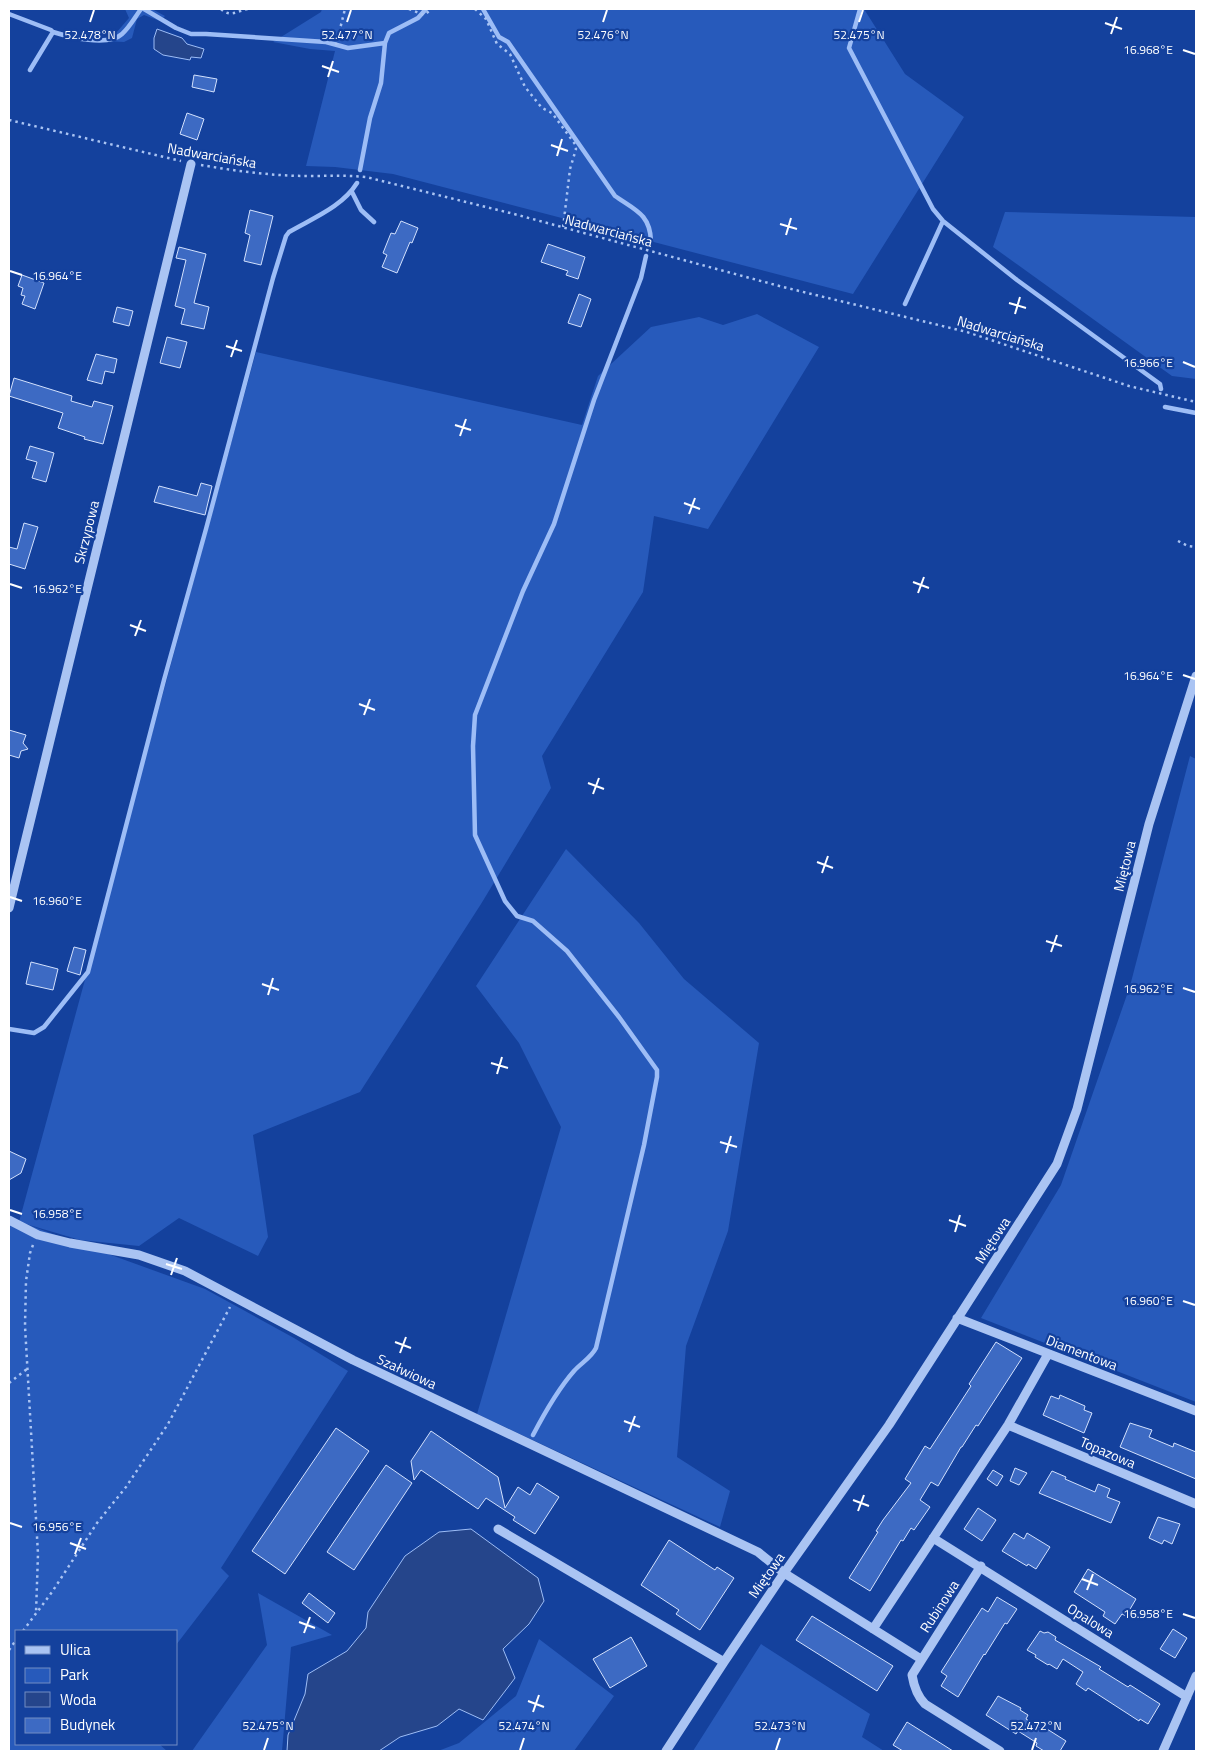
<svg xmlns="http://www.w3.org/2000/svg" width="1205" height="1760" viewBox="0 0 1205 1760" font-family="'Titillium Web',sans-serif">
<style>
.green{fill:#275abb}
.water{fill:#25458b;stroke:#9dbdf6}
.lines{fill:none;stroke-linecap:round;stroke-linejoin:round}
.stream{stroke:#9dbdf6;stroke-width:4.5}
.building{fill:#3d6ac3;stroke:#d3e1fd}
.path{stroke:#aac4f3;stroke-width:2.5;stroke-dasharray:2.5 4;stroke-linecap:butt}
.minor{stroke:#aac4f3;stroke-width:9}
.ticks{fill:none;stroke:#fff;stroke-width:2}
.labels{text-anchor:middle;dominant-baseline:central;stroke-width:4.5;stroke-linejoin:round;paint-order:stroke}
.street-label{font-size:14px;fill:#fff;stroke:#14419d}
.ticks-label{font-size:12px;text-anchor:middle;fill:#fff;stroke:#14419d;stroke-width:4.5;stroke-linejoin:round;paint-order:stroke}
</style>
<rect width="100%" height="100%" fill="#14419d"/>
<path class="green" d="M125,9H152L165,16L160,21L144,15L137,19L132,38L124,42L107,41L106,37L116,33L129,18Z
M322,9H864L905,74L964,117L853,294L393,174L335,167L306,166L335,51L310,49L273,42L321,12Z
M1005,212L1196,217V379L1172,376L993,247Z
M757,314L819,347L708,529L654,516L643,592L542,756L551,788L481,904L360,1092L253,1135L268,1237L258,1256L179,1218L139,1246L80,1240L19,1222L256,352L582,425L598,376L651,327L699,317L723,325Z
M1190,756L1196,759V1402L981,1318L1061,1185L1130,986Z
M566,849L639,923L684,979L759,1043L728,1231L686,1346L677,1457L730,1491L720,1527L477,1414L561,1127L519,1043L476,986Z
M9,1218L205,1289L294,1338L348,1371L221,1568L229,1576L176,1645V1631H16V1744H159L167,1751H9Z
M258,1593L332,1635L291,1647L282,1751H192L267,1645Z
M539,1639L614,1696L574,1751H438L459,1743L516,1696Z
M761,1644L870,1714L862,1737L884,1751H693Z"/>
<path class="water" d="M157,29L182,38L187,44L204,49L201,58L191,57L190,60L163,55L154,49V38Z
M471,1529L538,1578L544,1601L529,1624L503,1649L515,1678L483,1720L459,1709L437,1726L400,1737L379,1751H287L288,1735L305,1694L308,1674L347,1651L366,1628L368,1612L405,1556L439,1532Z"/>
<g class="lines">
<path class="stream" d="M144,9L176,28L191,34H206L326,42L348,48L385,43L389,33L418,18L426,9
M483,9L499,37L508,42L615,196C635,210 650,214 651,241
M860,9L849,48L933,209L943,221L1017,280L1160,384L1161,389
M9,14L51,30L53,32C69,37 108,47 122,34C130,27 135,17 141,9
M30,70L53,32
M360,170L370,118L381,83L385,43
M352,192L361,210L374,222
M905,304L943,221
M1165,407L1196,413
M9,1029L34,1033L44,1027L88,972L164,680L206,529L273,278L286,236L289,232C313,218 342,207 357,183
M533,1435C544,1414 559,1388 574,1371C581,1363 591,1358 596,1348L644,1145L657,1077V1070L619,1017L567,951L533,921L517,916L505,901L475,835L473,746L475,715L523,591L554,524L594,400L641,278L646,256"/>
</g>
<path class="building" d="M194,75L217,79L214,92L192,87Z
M187,113L204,119L197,140L180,134Z
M250,210L273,216L261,265L244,261L250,235L245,233Z
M401,221L418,228L412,243L410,242L397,273L382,267L387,255L383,253L391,233L395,234Z
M548,244L585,257L578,279L566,275L568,271L541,262Z
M179,247L206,254L194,303L209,307L204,329L181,324L185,309L175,306L186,260L176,258Z
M22,275L44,283L35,309L22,304L25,296L21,295L23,288L18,286Z
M579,294L591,299L581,327L568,323Z
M117,307L133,311L129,326L113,322Z
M167,337L187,342L180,368L160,363Z
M96,354L117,359L114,373L105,371L102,384L87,380Z
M14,378L72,396L71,401L92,407L94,401L113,406L103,444L84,439L85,437L58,428L63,413L9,396Z
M30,446L54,453L46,482L32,478L37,462L26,459Z
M201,483L212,486L205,515L154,502L159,486L197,496Z
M24,523L38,527L25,569L9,564V547L17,549Z
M9,730L26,735L23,743L28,749L21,751L19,758L9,755Z
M74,947L86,950L80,975L67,971Z
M31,962L58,969L53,990L26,984Z
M9,1151L26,1159L21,1173L9,1180Z
M996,1342L1022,1358L978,1426L976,1425L962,1447H961L938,1486L931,1482L920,1500L930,1507L914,1530L911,1528L903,1541L901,1540L870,1591L849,1578L878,1532L876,1531L883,1520L911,1483L905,1479L925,1446L930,1449L971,1386L969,1384Z
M1060,1395L1085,1406L1084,1410L1092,1413L1084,1433L1043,1415L1051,1396L1059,1399Z
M1130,1423L1152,1430L1149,1437L1173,1447L1174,1443L1196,1452V1479L1120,1447Z
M336,1428L369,1451L285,1574L252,1551Z
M431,1431L498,1477L505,1508L518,1487L530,1495L537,1483L559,1497L535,1534L513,1520L515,1517L486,1498L478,1509L421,1470L414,1480L411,1461Z
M386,1465L412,1483L354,1570L327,1552Z
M1015,1468L1027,1473L1019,1485L1010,1481Z
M993,1470L1003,1476L997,1486L987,1479Z
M1052,1471L1066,1477L1065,1479L1095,1492L1098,1484L1110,1489L1107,1497L1120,1502L1111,1523L1039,1493Z
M978,1508L996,1520L982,1541L964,1529Z
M1158,1517L1180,1524L1172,1544L1164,1540L1162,1544L1149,1538Z
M1014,1533L1024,1539L1027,1533L1050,1547L1036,1569L1028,1564L1027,1566L1002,1551Z
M669,1540L715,1570L717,1567L734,1578L700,1630L676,1614L679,1610L641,1585Z
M1088,1569L1136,1599L1126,1616L1122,1614L1115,1624L1103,1616L1105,1612L1074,1592Z
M309,1593L335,1613L328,1623L302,1603Z
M997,1597L1017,1609L1007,1624L1005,1623L985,1655L984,1654L958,1697L941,1686L947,1676L941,1672L982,1608L988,1612Z
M812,1616L893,1666L877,1691L796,1640Z
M1173,1629L1187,1638L1175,1658L1160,1649Z
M1040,1631L1044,1633L1048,1632L1056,1637L1055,1640L1101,1667L1099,1669L1128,1687L1130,1685L1160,1704L1148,1724L1140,1719L1139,1721L1088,1688L1086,1691L1076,1684L1083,1672L1063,1659L1057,1669L1049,1664L1048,1665L1035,1657L1036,1655L1027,1650Z
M631,1637L647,1666L610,1688L593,1659Z
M998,1696L1021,1708L1020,1710L1028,1715L1026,1719L1045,1731L1047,1729L1066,1741L1060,1751H1044L1036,1746L1037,1743L1018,1731L1016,1734L986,1715Z
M907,1722L953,1751H903L893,1745Z"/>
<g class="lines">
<path class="path" d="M221,9C231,18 236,11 248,9
M409,9L424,15L432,9
M475,9L486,19L497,44L510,54L525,87L542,108L552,113L575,144L576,149L570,169L563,228
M336,45L345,9
M9,120L181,161
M201,165C236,171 273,176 308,176C328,176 346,175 366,177L514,214L783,287L967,332L1129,386L1196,402
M1178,541L1188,546L1196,547
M33,1245L30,1253L26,1281L25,1326L38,1554L36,1613
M9,1383L27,1369
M23,1631L52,1592L97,1523L126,1487L168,1424L230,1307
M9,1650L16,1640"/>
<path class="minor" d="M9,908L191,164
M9,1220L38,1235L70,1243L139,1255L185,1271L353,1360L758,1552L784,1573L921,1659
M957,1318L1196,1411
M1008,1425L1196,1504
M498,1529L724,1662
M933,1538L1187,1697
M981,1566L912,1675C914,1687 917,1696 925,1704L1000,1751
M873,1629L1008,1425L1048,1354
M666,1751L724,1662L784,1573L889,1425L1057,1164L1077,1109L1149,824L1196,676
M1163,1751L1196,1676"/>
</g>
<path class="ticks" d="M90,22L94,10M347,22L351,10M603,22L607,10M859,22L863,10M1105,23L1122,29M1111,34L1117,17M1183,50L1195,54M322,66L339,72M328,77L333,61M551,145L568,151M557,156L562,139M780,224L797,229M786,235L791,218M10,271L22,275M1009,303L1026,308M1015,314L1020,297M226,346L242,351M231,357L237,340M1183,362L1195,367M455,425L471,430M460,436L466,419M684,503L700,509M689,514L695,498M913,582L929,588M10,584L22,588M918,593L924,577M130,625L146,631M135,636L141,620M1183,675L1195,679M359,704L375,710M364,715L370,699M588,783L604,789M593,794L599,778M817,862L833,868M822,873L828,856M10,897L22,901M1046,941L1062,946M1051,952L1057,935M262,984L279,990M1183,988L1195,992M268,995L273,978M491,1063L508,1068M497,1074L502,1057M720,1142L737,1147M726,1153L731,1136M10,1210L22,1214M949,1220L966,1226M955,1232L960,1215M166,1264L182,1269M171,1275L177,1258M1183,1301L1195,1305M395,1342L411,1348M400,1353L406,1337M624,1421L640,1427M629,1432L635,1416M853,1500L869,1506M858,1511L864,1495M10,1523L22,1527M70,1543L86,1549M75,1554L81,1538M1082,1579L1098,1585M1087,1590L1093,1574M1183,1614L1195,1618M299,1622L315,1628M304,1633L310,1617M528,1701L544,1707M533,1712L539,1695M264,1750L268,1738M520,1750L524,1738M776,1750L780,1738M1032,1750L1036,1738"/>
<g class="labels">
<g class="street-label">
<text transform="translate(212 155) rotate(10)">Nadwarciańska</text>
<text transform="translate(609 230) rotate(15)">Nadwarciańska</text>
<text transform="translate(1001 333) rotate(17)">Nadwarciańska</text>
<text transform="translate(86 532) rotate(-76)">Skrzypowa</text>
<text transform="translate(1124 866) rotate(-76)">Miętowa</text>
<text transform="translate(992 1240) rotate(-57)">Miętowa</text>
<text transform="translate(1082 1352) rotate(21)">Diamentowa</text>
<text transform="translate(407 1371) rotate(25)">Szałwiowa</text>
<text transform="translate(1108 1452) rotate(23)">Topazowa</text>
<text transform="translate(766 1575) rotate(-55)">Miętowa</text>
<text transform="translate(939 1606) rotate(-57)">Rubinowa</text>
<text transform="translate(1091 1620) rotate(32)">Opalowa</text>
</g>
</g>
<g class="ticks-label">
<text x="90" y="39">52.478°N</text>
<text x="347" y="39">52.477°N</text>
<text x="603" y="39">52.476°N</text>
<text x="859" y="39">52.475°N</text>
<text x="1148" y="54">16.968°E</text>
<text x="57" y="280">16.964°E</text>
<text x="1148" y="367">16.966°E</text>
<text x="57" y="593">16.962°E</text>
<text x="1148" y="680">16.964°E</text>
<text x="57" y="905">16.960°E</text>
<text x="1148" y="993">16.962°E</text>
<text x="57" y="1218">16.958°E</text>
<text x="1148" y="1305">16.960°E</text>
<text x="57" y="1531">16.956°E</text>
<text x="1148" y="1618">16.958°E</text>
<text x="268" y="1730">52.475°N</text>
<text x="524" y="1730">52.474°N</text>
<text x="780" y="1730">52.473°N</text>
<text x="1036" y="1730">52.472°N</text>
</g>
<rect width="1205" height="1760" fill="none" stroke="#ffffff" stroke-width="20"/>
<rect x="15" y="1630" width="162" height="115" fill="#14419d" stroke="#728dc4"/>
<rect x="25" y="1646" width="25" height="8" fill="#aac4f3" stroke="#728dc4"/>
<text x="60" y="1655" font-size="15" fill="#ffffff">Ulica</text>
<rect x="25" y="1668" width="25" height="15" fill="#275abb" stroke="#728dc4"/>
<text x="60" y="1680" font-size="15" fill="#ffffff">Park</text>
<rect x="25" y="1692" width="25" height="15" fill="#25458b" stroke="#728dc4"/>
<text x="60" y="1705" font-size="15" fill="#ffffff">Woda</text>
<rect x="25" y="1718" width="25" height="15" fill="#3d6ac3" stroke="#728dc4"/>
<text x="60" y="1730" font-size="15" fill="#ffffff">Budynek</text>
</svg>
